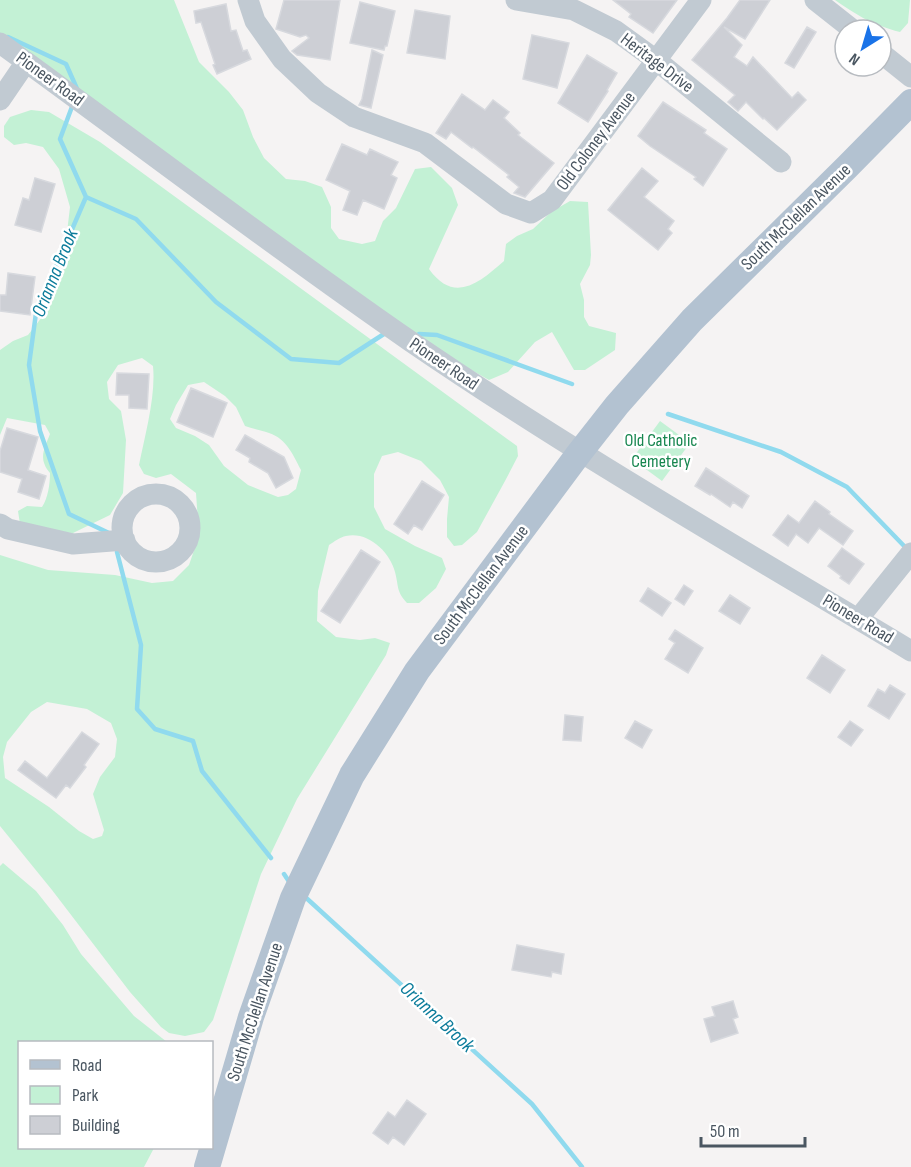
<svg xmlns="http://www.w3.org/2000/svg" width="911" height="1167" viewBox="0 0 911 1167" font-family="'Sofia Sans Condensed',sans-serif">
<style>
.green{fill:#c3f1d5;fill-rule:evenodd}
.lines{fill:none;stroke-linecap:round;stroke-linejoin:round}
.stream{stroke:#90daee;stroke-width:4.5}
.building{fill:#cdcfd5;stroke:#d7d9de;stroke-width:1.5}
.minor{stroke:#c1cad2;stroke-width:21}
.major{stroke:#b3c2d1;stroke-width:26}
.labels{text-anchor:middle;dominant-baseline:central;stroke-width:5;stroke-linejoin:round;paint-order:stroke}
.street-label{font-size:18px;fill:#4a5661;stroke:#fff}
.park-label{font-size:18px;fill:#17864f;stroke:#fff}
.water-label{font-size:20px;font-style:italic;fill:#0c7c9b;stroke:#fff}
</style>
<rect width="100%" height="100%" fill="#f5f3f3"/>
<path class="green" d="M0,0H174L199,62L229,92L243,110L253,137L264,158L286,179L305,181L322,187L331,207V228L339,239L362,244L375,241L383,221L396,208L415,169L431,167L452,188L458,205L429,269C454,304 479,283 504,261L506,244L517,236L533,229L551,212L570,201L588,202L591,255L590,265L580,284L584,300V317L589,326L616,333L615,350L585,370H574L552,332L535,342L508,372L489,380L436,350L0,36Z
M835,0H910L908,23L900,32C873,25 858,16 835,0Z
M31,110L49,112L100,142L517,446L518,456L505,481L477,532L462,545L454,546L447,537V519L449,497L440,480L421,461L398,452L382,456L374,474V507L385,529L415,546L442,558L446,569L436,588L419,603H407C396,591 399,587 395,572C390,552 368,531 346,536C340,537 334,542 329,545L318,591L317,621L336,637L360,640L375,638L390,643L386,655L297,799L261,874L213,1020L204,1032L185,1036L169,1033L161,1027L130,992L52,890L0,826V555L48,570L115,575L152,583L173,581L189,565L199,536L196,493L171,474L156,478L144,474L139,465C145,435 156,396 153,366L142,358L118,365L107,382L109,399L121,411L126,440L123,493L110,515L73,533L48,532L20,524L18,511L27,506L42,507C48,498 50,484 50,473C38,459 44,449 50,434L45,425L7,418L0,435V350L13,341L28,335L49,308L62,275L70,207L59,169L43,147L26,143L14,145L4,137V126L10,117ZM204,382L225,396L236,407L245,426C253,429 261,430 269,433C287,439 293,455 301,470L296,489L288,495L278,497L248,485L224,466L209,445L195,436L176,428L170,419L176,405L188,385ZM47,702L87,709L111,723L117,739L115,757L100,777L93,794L104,830L102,836L93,839L79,831L49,807L5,778L3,757L7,742L31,712Z
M660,421L690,443L662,481L632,459Z
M3,863L36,891L63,925L81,954L134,1016L167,1042H20V1148H154L144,1167H0V866Z"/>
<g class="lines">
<path class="stream" d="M8,37L66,64L78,91
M73,104L60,139L86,197L36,313L29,365L40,431L69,514L111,534
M86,197L136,219L216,302L291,359L339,363L387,332
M419,334L437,335L572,384
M668,414L781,452L847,487L907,549
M117,552L141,645L137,709L155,729L193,741L202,771L271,858
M284,874L290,883
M303,895L532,1104L582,1167"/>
</g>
<path class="building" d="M284,0H340L330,60L297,55L292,51L309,38L306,35L300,37L276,29Z
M613,0H677L653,33L629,17L631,14Z
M740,0H770L745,39L724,27L742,45L734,57L747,66L753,57L792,98L798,92L806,100L777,130L764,118L763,119L746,102L738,111L728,102L735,95L692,60L727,18Z
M360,2L395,11L387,46H385L384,50L350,43Z
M226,4L231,31L236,30L243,51L247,50L251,59L217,74L213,65L215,64L201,22L196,23L194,11Z
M415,10L450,16L445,59L407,53Z
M807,27L816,32L794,68L785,63Z
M532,35L569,43L557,88L523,79Z
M372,50L383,55L371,108L359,105L362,99Z
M587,55L617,73L607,90L608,91L588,122L558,103Z
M462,94L485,110L493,100L509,112L504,118L520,133L518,135L554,163L525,197L514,193L519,187L507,177L509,175L473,147L472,148L451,132L446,139L436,133Z
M663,102L706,130L704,133L727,149L703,186L694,179L696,177L650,146L638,136Z
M342,144L367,155L370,149L398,162L391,175L397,178L384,209L363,200L357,215L343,210L350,191L326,180Z
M642,168L658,181L644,197L674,221L668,229L672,233L658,250L608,210Z
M35,178L55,184L41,232L15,225L23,198L29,200Z
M8,273L35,277L30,315L0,311V295H6Z
M117,373L149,374L147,409L129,408V395H116Z
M191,388L227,403L213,437L177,422Z
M7,428L38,437L28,470L46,476L39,499L18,492L22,479L0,472V451Z
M245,435L284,457L293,478L276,488L268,473L249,462L250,458L236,450Z
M706,468L749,496L742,508L733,502L730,507L711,494L710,495L695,486Z
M422,481L444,495L422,530L414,525L408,534L394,524Z
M815,501L830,512L829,514L853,531L843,545L819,528L808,543L796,534L788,546L773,535L788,515L799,523Z
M842,548L864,564L849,584L840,578L841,576L828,566Z
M361,550L380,562L340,623L321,611Z
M684,585L693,591L684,605L675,599Z
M648,588L671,603L662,616L640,601Z
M730,595L750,608L740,624L719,611Z
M675,630L703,648L688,673L665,659L675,643L669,639Z
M822,655L845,670L830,693L807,678Z
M890,685L905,694L889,719L868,706L878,689L885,693Z
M565,715L583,717L581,741L563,740Z
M635,721L652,730L642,748L625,738Z
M850,721L863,730L851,746L838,737Z
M82,732L99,744L84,765L86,767L70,788L66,785L56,798L18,770L25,761L47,778Z
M517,945L564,954L561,974L552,972L551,977L512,970Z
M733,1001L738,1017L733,1019L738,1033L711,1042L704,1019L715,1016L712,1007Z
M407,1100L426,1114L404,1145L393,1137L388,1144L373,1133L388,1112L395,1117Z"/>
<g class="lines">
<path class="minor" d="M248,0L255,21L282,59L318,93L354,117L425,143L506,204L531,213L552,200L701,0
M516,0L574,10L616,31L656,60L781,162
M815,0L853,30
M0,43C137,142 271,245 410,341C572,452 743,550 911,651
M881,53L911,77
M0,100L26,62
M122 528a34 34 0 1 1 68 0a34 34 0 1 1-68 0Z
M0,524L8,529L73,544L125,540
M858,619L911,553"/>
<path class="major" d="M207,1167L251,1017L293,898L352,775L417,671L580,452L617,405L692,320L847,167L911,102"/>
</g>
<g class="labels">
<g class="street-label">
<text transform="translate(657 63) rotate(37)">Heritage Drive</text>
<text transform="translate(50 79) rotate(36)">Pioneer Road</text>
<text transform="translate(596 141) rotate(-53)">Old Coloney Avenue</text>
<text transform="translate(796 217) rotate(-44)">South McClellan Avenue</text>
<text transform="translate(444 364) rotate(34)">Pioneer Road</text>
<text transform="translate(481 585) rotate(-53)">South McClellan Avenue</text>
<text transform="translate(858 619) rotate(31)">Pioneer Road</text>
<text transform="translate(255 1012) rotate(-72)">South McClellan Avenue</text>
</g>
<g class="park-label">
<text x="661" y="440">Old Catholic<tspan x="661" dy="21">Cemetery</tspan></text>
</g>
<g class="water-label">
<text transform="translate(55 273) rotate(-68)">Orianna Brook</text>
<text transform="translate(437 1017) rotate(43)">Orianna Brook</text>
</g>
</g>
<rect x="18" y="1041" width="195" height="108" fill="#ffffff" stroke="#b7bbc0" stroke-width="1.5"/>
<rect x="30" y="1060" width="30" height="9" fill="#b3c2d1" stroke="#b7bbc0" stroke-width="1.5"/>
<text x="72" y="1071" font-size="18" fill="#4a5661">Road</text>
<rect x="30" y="1086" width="30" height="18" fill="#c3f1d5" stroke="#b7bbc0" stroke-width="1.5"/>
<text x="72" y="1101" font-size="18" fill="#4a5661">Park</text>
<rect x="30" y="1116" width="30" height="18" fill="#cdcfd5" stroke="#b7bbc0" stroke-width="1.5"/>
<text x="72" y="1131" font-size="18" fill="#4a5661">Building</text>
<g transform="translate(863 48) rotate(217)"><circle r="28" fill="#ffffff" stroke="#b7bbc0" stroke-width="1.5"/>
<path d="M0-4.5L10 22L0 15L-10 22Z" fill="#1a73e8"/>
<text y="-9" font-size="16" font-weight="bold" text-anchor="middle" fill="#4a5661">N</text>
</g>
<path d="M701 1137v9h104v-9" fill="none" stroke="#4a5661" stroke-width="3"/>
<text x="710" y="1137" font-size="18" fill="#4a5661" stroke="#ffffff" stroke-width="4.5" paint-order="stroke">50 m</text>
</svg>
